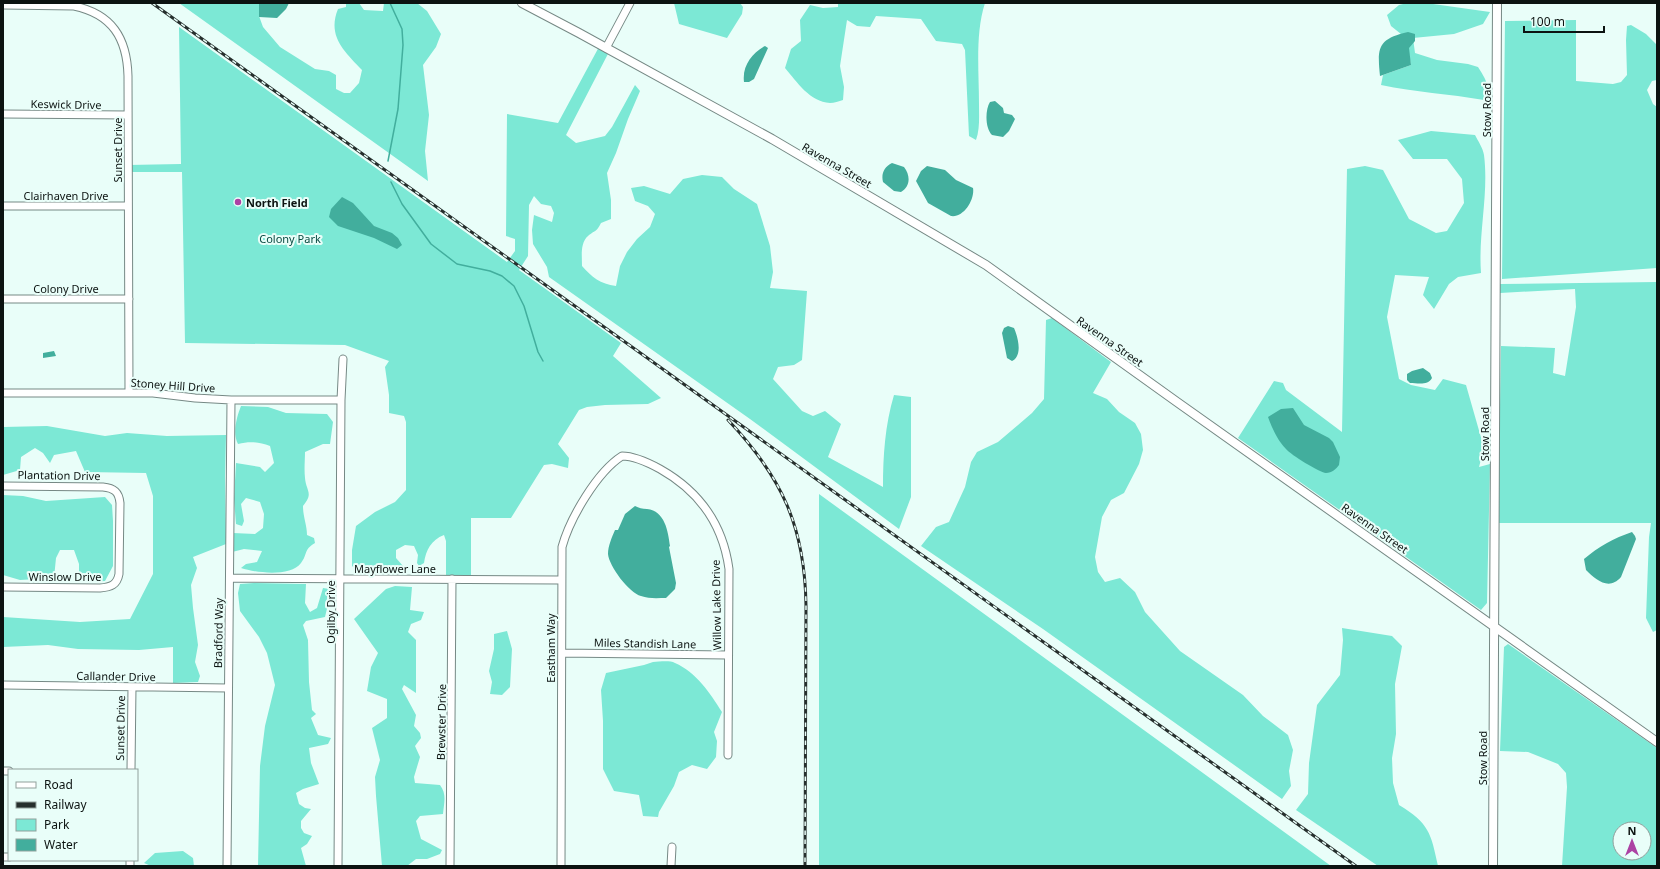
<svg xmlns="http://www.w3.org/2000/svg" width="1660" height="869" viewBox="0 0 1660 869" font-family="'Noto Sans',sans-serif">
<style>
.green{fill:#7ce8d5;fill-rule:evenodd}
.water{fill:#42ae9d}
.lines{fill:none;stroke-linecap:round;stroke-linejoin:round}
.stream{stroke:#42ae9d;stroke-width:1.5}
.minor-casing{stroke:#768985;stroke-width:9}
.tertiary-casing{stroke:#768985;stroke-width:10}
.minor{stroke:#fff;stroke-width:7}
.tertiary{stroke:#fff;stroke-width:8}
.rail-casing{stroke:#262f2d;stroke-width:3}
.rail{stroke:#e9fef9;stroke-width:1.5;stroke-dasharray:4.5;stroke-linecap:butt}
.poi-dot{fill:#ac42a4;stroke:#e9fef9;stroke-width:1.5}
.labels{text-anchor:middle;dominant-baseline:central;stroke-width:4;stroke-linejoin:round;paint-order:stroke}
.street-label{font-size:11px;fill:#0c1311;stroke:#e9fef9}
.poi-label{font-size:11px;font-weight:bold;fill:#0c1311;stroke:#e9fef9;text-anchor:start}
.park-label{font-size:11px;fill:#084a41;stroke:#e9fef9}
</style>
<rect width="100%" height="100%" fill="#e9fef9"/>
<path class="green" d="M179,3H259V16L263,27L280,47L315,69L329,71L336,75V89L344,93H350L359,83L362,70C344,51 327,36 338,9L346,7V3H359L364,10L383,11L384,3H417L427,11L441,34L436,47L423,65L429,115L425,151L428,181Z
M674,3H740L743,7L742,14L727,38L679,24Z
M838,3H985C975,34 979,71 979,104C979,116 980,129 976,140L969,136L965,50L962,44L936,41L921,19L876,16L870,27L857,26L847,20L840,66L844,87L843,100C839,101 834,103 830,103C810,102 797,82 785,68L791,49L801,41L800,20L810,5L823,8L838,7Z
M1407,3H1426L1490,12L1483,24L1454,34L1413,38L1415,53L1437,60L1468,64L1478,67C1486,80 1490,84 1484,100C1449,94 1415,92 1381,85L1383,75L1411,65L1406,38L1391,26L1387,15L1399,5Z
M1576,20V81L1613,84L1621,82L1627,75L1626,40L1627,26L1631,25L1646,34L1657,45V80L1652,81L1647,90L1653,104L1657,107V268L1502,279L1505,21Z
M179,27L507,262L515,251V239L506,236L507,114L558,123L600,45L610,50L566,135L576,143L605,136L612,127L635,85L640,91L628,119L616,153L607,173L611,200V219L601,223C595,234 596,229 588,236C580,243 582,256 582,266C592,277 600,284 616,286L620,266L627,252L637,239L650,227L655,214L648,206L635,201L631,188L644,186L670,194L683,179L702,175L722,177L734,189L757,204L770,246L773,272L770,288L807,291L802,360L794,365L778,367L773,379L802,411L813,416L825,411L841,424L828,457L883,487C883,456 885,425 894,395L911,397V497L899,529L750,419L549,277L547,267L533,244L532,230L534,215L552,222L554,213L551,206L541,204L534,196L529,205L528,256L519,270L621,343L613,356L661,398L648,404L605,405L587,407L579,410L558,444L569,458L568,468L552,464L544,465L511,518H471V579H446V541L444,535C431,540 426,550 424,563L419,566L417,563L418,555L414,546L405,545L396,550V558L403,566L402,569L388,571L356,569L352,566V550L356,526L375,512L395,502L406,490V422L404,416L389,413V395L385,367L389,361L345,345L185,343L182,172H128V165L181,164Z
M1431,131L1475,135C1478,141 1483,148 1484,155C1489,194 1478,234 1481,273L1458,277L1449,284L1434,309L1423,295L1429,277L1395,275L1387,317L1399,379L1411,385L1435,390L1443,379L1466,385L1484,448L1479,467L1490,464L1487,603L1481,610L1238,438L1274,381L1283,383L1286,390L1342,432L1347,169L1365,166L1383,170L1409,219L1436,233L1447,231L1464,203L1462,179L1447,159H1413L1398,140Z
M1657,282V630L1653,632L1646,618L1649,537L1651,523H1498L1501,346L1555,348L1553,373L1565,376L1576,307L1575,289L1500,293V284Z
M1052,318L1111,362L1093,393L1107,399L1119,412L1135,423L1141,434L1143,450L1139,464L1124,493L1111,500L1102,517L1095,557L1098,572L1105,582L1120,578L1135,592L1145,612L1180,651L1243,695L1263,716L1288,735L1293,750L1289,771L1291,786L1282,799L1043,629L921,546L936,527L949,522L965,487L971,462L977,452L998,442L1032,413L1044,399L1046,320Z
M241,406L268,407L286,413L327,414L333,422L330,444H323L305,452C305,460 304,469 305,478C306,491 314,493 303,506C303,517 307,525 307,535L314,538L315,543C303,550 308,554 301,563C291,577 256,573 241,568L246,564L257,562L262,551L244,549L232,552L233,533L255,534L263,528L264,514L260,502L246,498L241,504L244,521L242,526L236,524L234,499L236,463L260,467L265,472L274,463L270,446C259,442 250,441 238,444C232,433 237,416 241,406Z
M47,426L105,436L127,433L167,436L226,435L225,476L226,544L193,557L197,568L191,585L193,608L198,645L195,662L200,676L198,682L173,683V647L139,650L78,649L48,645L3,647V617L80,622L130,619L153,574V496L146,473L85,472L76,451L54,455L50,463L43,453L35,448L21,457L20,470L3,475V427Z
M819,494L1331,866H819Z
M3,495L23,496L46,501L105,497L112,505L113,521V566L105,581L89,582L79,574V564L74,550H60L56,558L54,578L20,580L3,575Z
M254,583L306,584L305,603L310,612L317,608L323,588L329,589V600L325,617L306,621L303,625L308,640L309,682L312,710L316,714L311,718L318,735L331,738L328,744L309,748L311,763L319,784L303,789L296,793L299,804L305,808L311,809L301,821V828L304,833L312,836L307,844L301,848L306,866H258L260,766L265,726L275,685L267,653L259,637L240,611L238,593L240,584Z
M395,586L412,587L410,610L424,612L421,620L411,624L408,632L416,640V693L404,685L402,689L416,715L414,726L420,733L421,738L415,746L420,757L414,777L415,783L440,785C447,794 444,803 443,814L420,816L416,821L421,839L442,850L440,854L427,859H416L407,866H382L376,796L375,777L380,760L372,728L387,718V699L367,691L371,667L378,653L354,619L386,589Z
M1342,628L1392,636L1402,646L1395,684L1396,734L1392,758L1393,783L1399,805C1429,823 1431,833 1438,866H1378L1296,810L1308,794L1309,763L1317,705L1340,675L1343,640Z
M507,631L512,649L510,687L502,695L490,694L492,682L489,671L494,649V634Z
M1508,644L1657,748V866H1562L1567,787L1566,773L1558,764L1528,752L1500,751L1504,647ZM1620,829H1644V853H1620Z
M653,662C659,662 669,660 675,663C696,672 710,693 722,712L714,732L717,741L716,757L707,769L692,765L679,772L674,786L659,812L658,817L643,816L639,795L614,791L603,769V721L601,690L606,673L644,665Z
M183,851L193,858L194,866H151L144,863L155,853Z"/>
<path class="water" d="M259,3H289L286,9L277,18L259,17Z
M1408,32L1415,34V41L1409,48L1411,65L1380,76C1377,47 1378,39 1408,32Z
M765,46L768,48L754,79L749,82H744C742,66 752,53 765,46Z
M995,101L1003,108L1004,113L1012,115L1015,119L1009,131L1003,137L992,135C985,128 985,110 990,102Z
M892,163L904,167C911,176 910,187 901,192L894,191L883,182C881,174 884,167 892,163Z
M927,166L945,170L956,180L973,188C975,199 964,218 951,216L928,203L916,181L921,171Z
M342,197L353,203L374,226L392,233L398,238L402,245L397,249L374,238L338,226L329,217L331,209Z
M1008,326L1014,328C1018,337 1023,356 1012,361L1007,358L1002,333L1004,328Z
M54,351L56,356L43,358V353Z
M1423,368L1430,373L1432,378C1428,386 1417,383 1410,383L1407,380V374L1412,371Z
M1293,408L1304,425L1329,438L1333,442L1340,457L1339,465C1336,469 1332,473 1326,473C1319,472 1291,455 1286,449C1278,441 1272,428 1268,417L1281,409Z
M635,506C639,508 642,509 647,509C665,511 668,531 670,546L669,547L676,583L675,589L666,598C658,598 649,599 641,596C629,593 609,566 608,554C608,546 612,537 615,530H618L625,514Z
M1632,532L1635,536L1636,539L1621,577C1609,591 1596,580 1586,570L1584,559C1598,547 1614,538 1632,532Z"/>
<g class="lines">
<path class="stream" d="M388,161L398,109L403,45L402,29L390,3
M391,182L402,204L431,244L457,264L490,271L502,276L514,286L524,306L538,352L543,361"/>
<defs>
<path id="minor" d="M3,5L74,6C112,14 127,38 128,76L129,392
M606,48L630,3
M3,114L128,115
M3,206H128
M3,299H129
M3,393H153L195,398L231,400H341
M3,486L103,487C114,488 119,492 120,503L119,574C117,585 111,587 100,588L3,587
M230,578L561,580
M562,653L727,655
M3,685L228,688
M131,770L132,687
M3,771H9
M3,857H9
M130,860V866
M227,866L231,400
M338,866L341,400L343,359
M450,866L452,579
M561,866L562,547C570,518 597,472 622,456C635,456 649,463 660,469C699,491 723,525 729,569L728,755
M671,866L672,847"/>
<path id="tertiary" d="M522,3L579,33L772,139L986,265L1177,402L1657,742
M1493,866L1497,3"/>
</defs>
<use href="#minor" class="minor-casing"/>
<use href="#tertiary" class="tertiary-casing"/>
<use href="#minor" class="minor"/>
<use href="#tertiary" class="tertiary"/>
<defs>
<path id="rail" d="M152,3L1356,866
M728,420C782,477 805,527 806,606L805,866"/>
</defs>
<use href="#rail" class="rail-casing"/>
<use href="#rail" class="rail"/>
</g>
<circle class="poi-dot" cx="238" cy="202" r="4"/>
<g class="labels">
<g class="street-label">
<text transform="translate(66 104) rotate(1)">Keswick Drive</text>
<text transform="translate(1486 110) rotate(-90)">Stow Road</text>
<text transform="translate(117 150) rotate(-90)">Sunset Drive</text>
<text transform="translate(837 165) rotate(30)">Ravenna Street</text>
<text x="66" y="195">Clairhaven Drive</text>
<text x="66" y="288">Colony Drive</text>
<text transform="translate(1110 341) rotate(35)">Ravenna Street</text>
<text transform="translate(173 385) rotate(4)">Stoney Hill Drive</text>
<text transform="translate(1484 434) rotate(-90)">Stow Road</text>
<text transform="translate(59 475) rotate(1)">Plantation Drive</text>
<text transform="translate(1375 528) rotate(35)">Ravenna Street</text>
<text x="395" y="568">Mayflower Lane</text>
<text x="65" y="576">Winslow Drive</text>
<text transform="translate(716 605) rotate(-91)">Willow Lake Drive</text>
<text transform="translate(330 612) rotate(-90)">Ogilby Drive</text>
<text transform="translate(218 633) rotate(-89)">Bradford Way</text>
<text transform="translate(645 643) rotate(1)">Miles Standish Lane</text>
<text transform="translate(550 648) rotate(-90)">Eastham Way</text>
<text transform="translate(116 676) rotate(1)">Callander Drive</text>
<text transform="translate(441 722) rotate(-89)">Brewster Drive</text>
<text transform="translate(120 728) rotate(-89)">Sunset Drive</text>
<text transform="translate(1482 758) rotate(-90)">Stow Road</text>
</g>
<g class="poi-label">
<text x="246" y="202">North Field</text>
</g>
<g class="park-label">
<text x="290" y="238">Colony Park</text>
</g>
</g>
<rect width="1660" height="869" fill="none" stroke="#0c1311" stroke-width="8"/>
<rect x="8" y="769" width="130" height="92" fill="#e9fef9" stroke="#91a09c"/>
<rect x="16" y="782" width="20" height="6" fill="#ffffff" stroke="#91a09c"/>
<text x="44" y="789" font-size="12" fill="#0c1311">Road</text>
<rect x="16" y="802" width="20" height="6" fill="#262f2d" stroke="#91a09c"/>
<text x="44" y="809" font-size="12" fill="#0c1311">Railway</text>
<rect x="16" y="819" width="20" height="12" fill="#7ce8d5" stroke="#91a09c"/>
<text x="44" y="829" font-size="12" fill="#0c1311">Park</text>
<rect x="16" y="839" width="20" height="12" fill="#42ae9d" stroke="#91a09c"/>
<text x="44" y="849" font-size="12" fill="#0c1311">Water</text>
<g transform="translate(1632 841)"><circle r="19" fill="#e9fef9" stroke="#91a09c"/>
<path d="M0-3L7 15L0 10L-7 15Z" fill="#ac42a4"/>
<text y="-6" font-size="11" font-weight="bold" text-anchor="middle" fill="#0c1311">N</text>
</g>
<path d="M1524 26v6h80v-6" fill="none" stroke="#0c1311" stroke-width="2"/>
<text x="1530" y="26" font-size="12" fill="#0c1311" stroke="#e9fef9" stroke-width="3" paint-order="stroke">100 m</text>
</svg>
